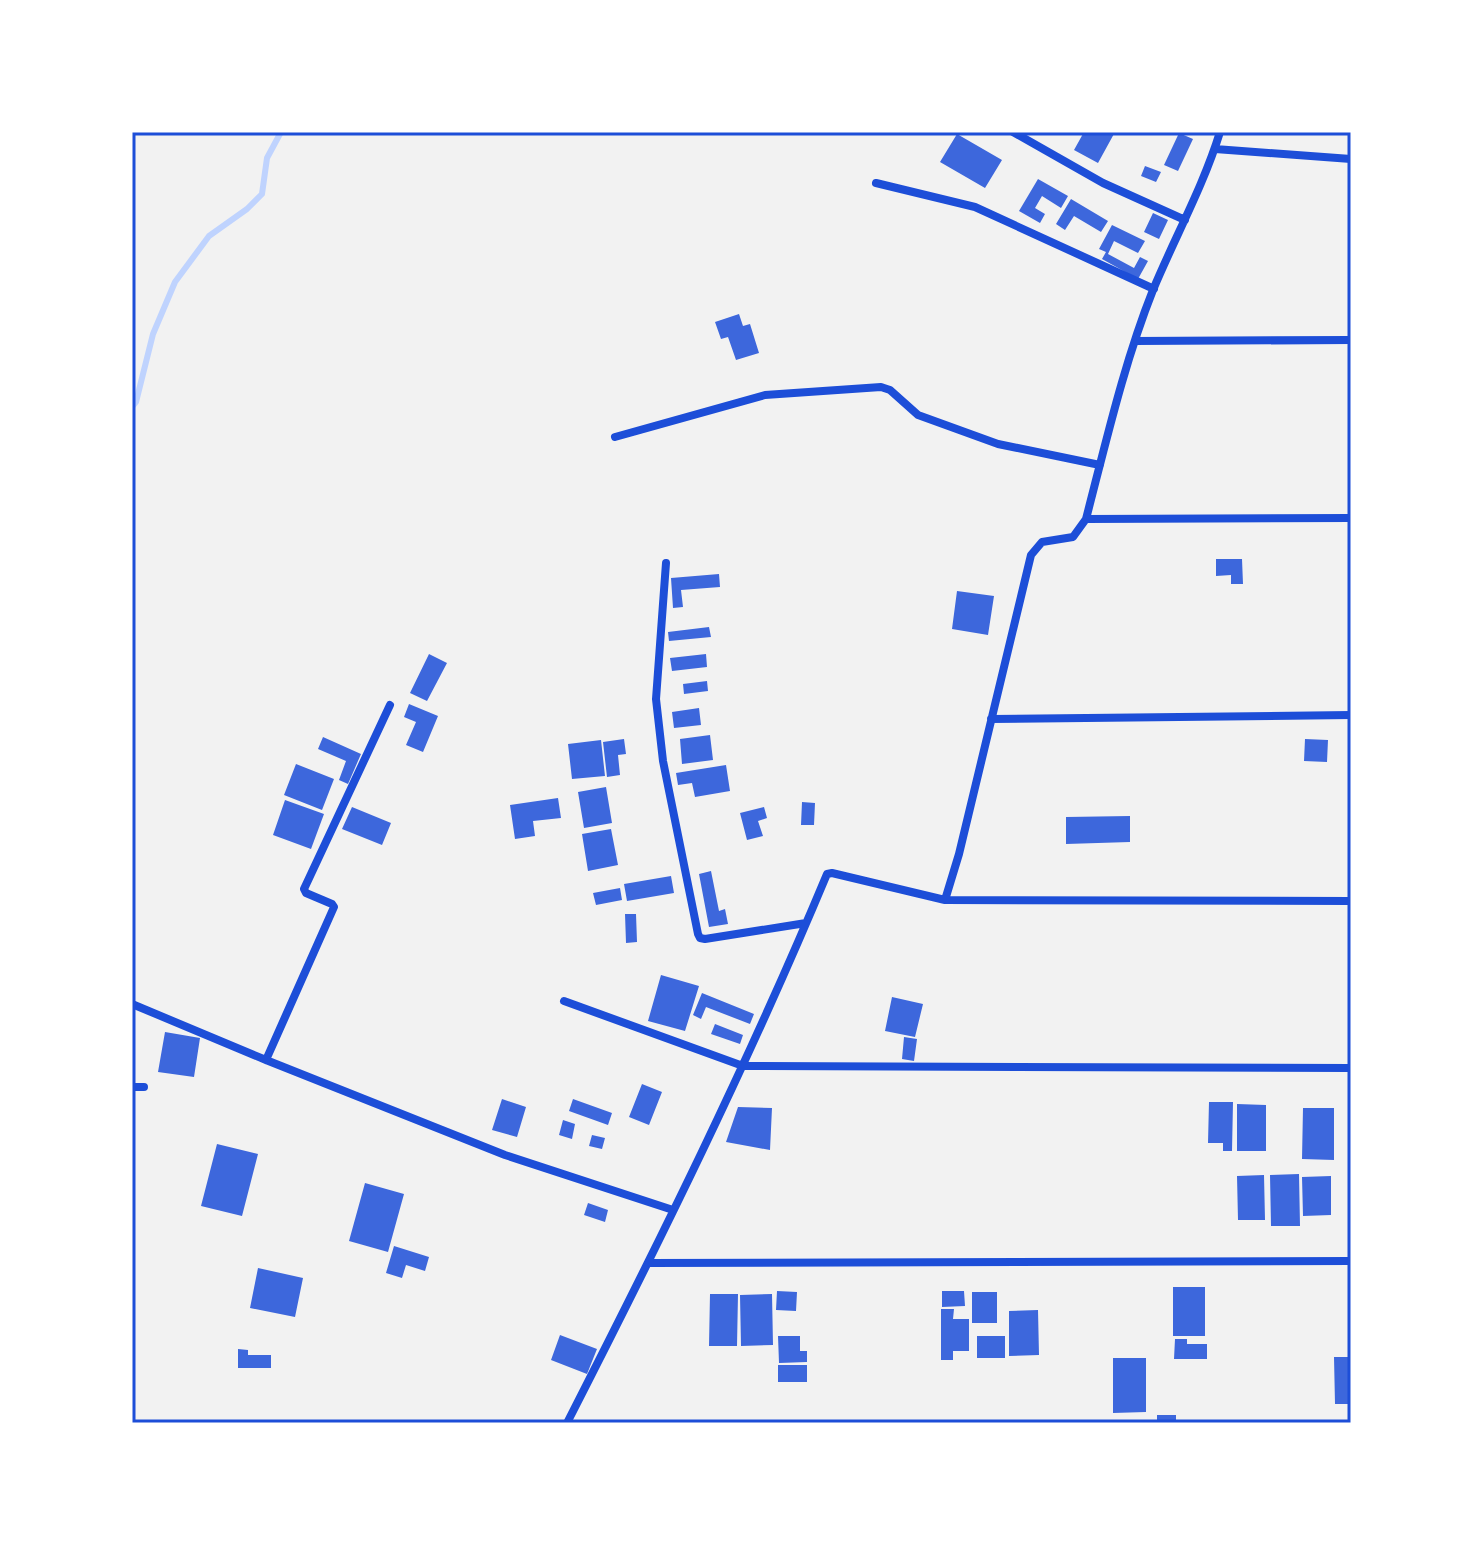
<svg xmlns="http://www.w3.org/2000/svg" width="1483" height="1555" viewBox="0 0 1483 1555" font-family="'Source Sans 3',sans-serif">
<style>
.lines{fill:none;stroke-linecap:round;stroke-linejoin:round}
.stream{stroke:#bfd3fe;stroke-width:6}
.building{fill:#3d67dc}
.minor{stroke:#1d4ed8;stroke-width:8}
.neatline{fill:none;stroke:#1d4ed8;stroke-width:3}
</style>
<rect width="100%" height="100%" fill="#f2f2f2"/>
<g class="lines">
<path class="stream" d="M132,407L136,402L153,334L175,282L209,236L247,209L262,194L267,158L281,132"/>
</g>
<path class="building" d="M1084,132H1115L1098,163L1074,150Z
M1179,133L1193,139L1178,171L1164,165Z
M957,134L1002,160L985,188L940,162Z
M1145,166L1161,172L1156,182L1141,176Z
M1038,179L1068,196L1061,208L1042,196L1035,208L1045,214L1040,223L1019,211Z
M1071,199L1108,221L1101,232L1074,216L1065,230L1056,224Z
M1153,213L1168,220L1159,239L1144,232Z
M1112,225L1145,241L1138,253L1114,241L1108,254L1134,268L1140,257L1148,261L1138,279L1102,259L1106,252L1099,249Z
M739,314L743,326L750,324L759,353L736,360L728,337L721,339L715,322Z
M1216,559H1242L1243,584H1231V575L1216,576Z
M719,574L720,587L681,590L683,607L673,608L671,578Z
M957,591L994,596L988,635L952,629Z
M709,627L711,637L669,641L668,632Z
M429,654L447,663L427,701L410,693Z
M706,654L707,667L672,671L670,658Z
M707,681L708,691L684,694L683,684Z
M409,704L438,716L423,752L406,745L416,722L404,717Z
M699,708L701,725L674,728L672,712Z
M710,735L713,760L682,764L680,739Z
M323,737L361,754L348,784L339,780L346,761L318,749Z
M624,739L626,754L618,755L620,775L607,777L603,742Z
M1305,739L1328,740L1327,762L1304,761Z
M601,740L605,776L572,779L568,744Z
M296,764L334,779L322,810L284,795Z
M726,765L730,791L695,797L692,783L678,785L676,773Z
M606,787L612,823L584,828L578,792Z
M558,798L561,818L533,821L535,836L515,839L510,805Z
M285,800L324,814L311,849L273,835Z
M802,802L815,803L814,825H801Z
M352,807L391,823L382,845L342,829Z
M764,807L767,818L758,821L763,836L747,840L740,813Z
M1130,816V842L1066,844V817Z
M611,829L618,865L588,871L582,834Z
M711,871L719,911L725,909L728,924L709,927L699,874Z
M671,876L674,893L627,901L624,884Z
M620,888L622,900L596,905L593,893Z
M625,914H636L637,942L626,943Z
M661,975L699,986L685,1031L648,1021Z
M702,993L754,1014L750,1024L706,1007L701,1019L693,1015Z
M892,997L923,1004L915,1037L885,1031Z
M715,1024L743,1035L740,1044L711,1034Z
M165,1032L200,1038L194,1077L158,1072Z
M904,1037L917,1039L914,1061L902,1059Z
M642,1084L662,1092L649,1125L629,1117Z
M502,1099L526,1107L517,1137L492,1130Z
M573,1099L612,1113L608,1125L569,1111Z
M1209,1102H1233L1232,1151H1223V1143H1208Z
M1237,1104L1266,1105V1151H1237Z
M738,1107L772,1108L770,1150L726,1142Z
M1303,1108H1334V1160L1302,1159Z
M563,1120L575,1124L572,1139L559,1135Z
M592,1135L605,1138L602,1149L589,1146Z
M217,1144L258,1154L242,1216L201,1206Z
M1299,1174L1300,1226H1271L1270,1175Z
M1264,1175L1265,1220H1238L1237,1176Z
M1331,1176V1215L1303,1216L1302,1177Z
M365,1183L404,1194L388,1252L349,1241Z
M588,1203L608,1210L605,1222L584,1215Z
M394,1246L429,1257L425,1271L406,1265L402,1278L386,1273Z
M258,1268L303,1278L295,1317L250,1308Z
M1173,1287H1205V1336H1173Z
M777,1291L797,1292L796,1311L776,1310Z
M942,1291H964L965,1306L942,1307Z
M972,1292H997V1323H972Z
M710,1294H738L737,1346H709Z
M772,1294L773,1345L741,1346L740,1295Z
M941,1309H954L953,1319H969V1351H953V1360H941Z
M1038,1310L1039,1355L1009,1356V1311Z
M560,1335L597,1349L587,1374L551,1360Z
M778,1336H800V1351H807V1362L779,1363Z
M977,1336H1005V1358H977Z
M1175,1339H1187V1344H1207V1359H1174Z
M238,1349L248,1350V1355H271V1368H238Z
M1334,1357H1351V1404H1335Z
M1113,1358H1146V1412L1113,1413Z
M778,1365H807V1382H778Z
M1157,1415H1176V1423H1157Z"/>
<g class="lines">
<path class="minor" d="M1013,132L1103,183L1185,220
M1215,149L1351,159
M876,183L975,207L1154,289
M1135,341L1351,340
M615,437L765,395L881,387L890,390L918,415L998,444L1100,465
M1086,519L1351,518
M666,563L656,699L663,761L698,934L700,938L705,939L806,923
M991,719L1351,715
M945,900L1351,901
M564,1001L743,1066L1351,1068
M132,1004L266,1060L505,1155L673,1210
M266,1060L334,907L332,904L306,893L304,889L390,705
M132,1087H144
M649,1263L1351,1261
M567,1423C659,1243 749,1061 827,874L832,873L945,900L959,854L1031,555L1042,542L1073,537L1086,519C1106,442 1124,363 1153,290C1175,237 1203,187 1220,132"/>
</g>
<rect width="1483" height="1555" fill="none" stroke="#ffffff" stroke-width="268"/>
<rect x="134" y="134" width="1215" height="1287" class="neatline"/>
</svg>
